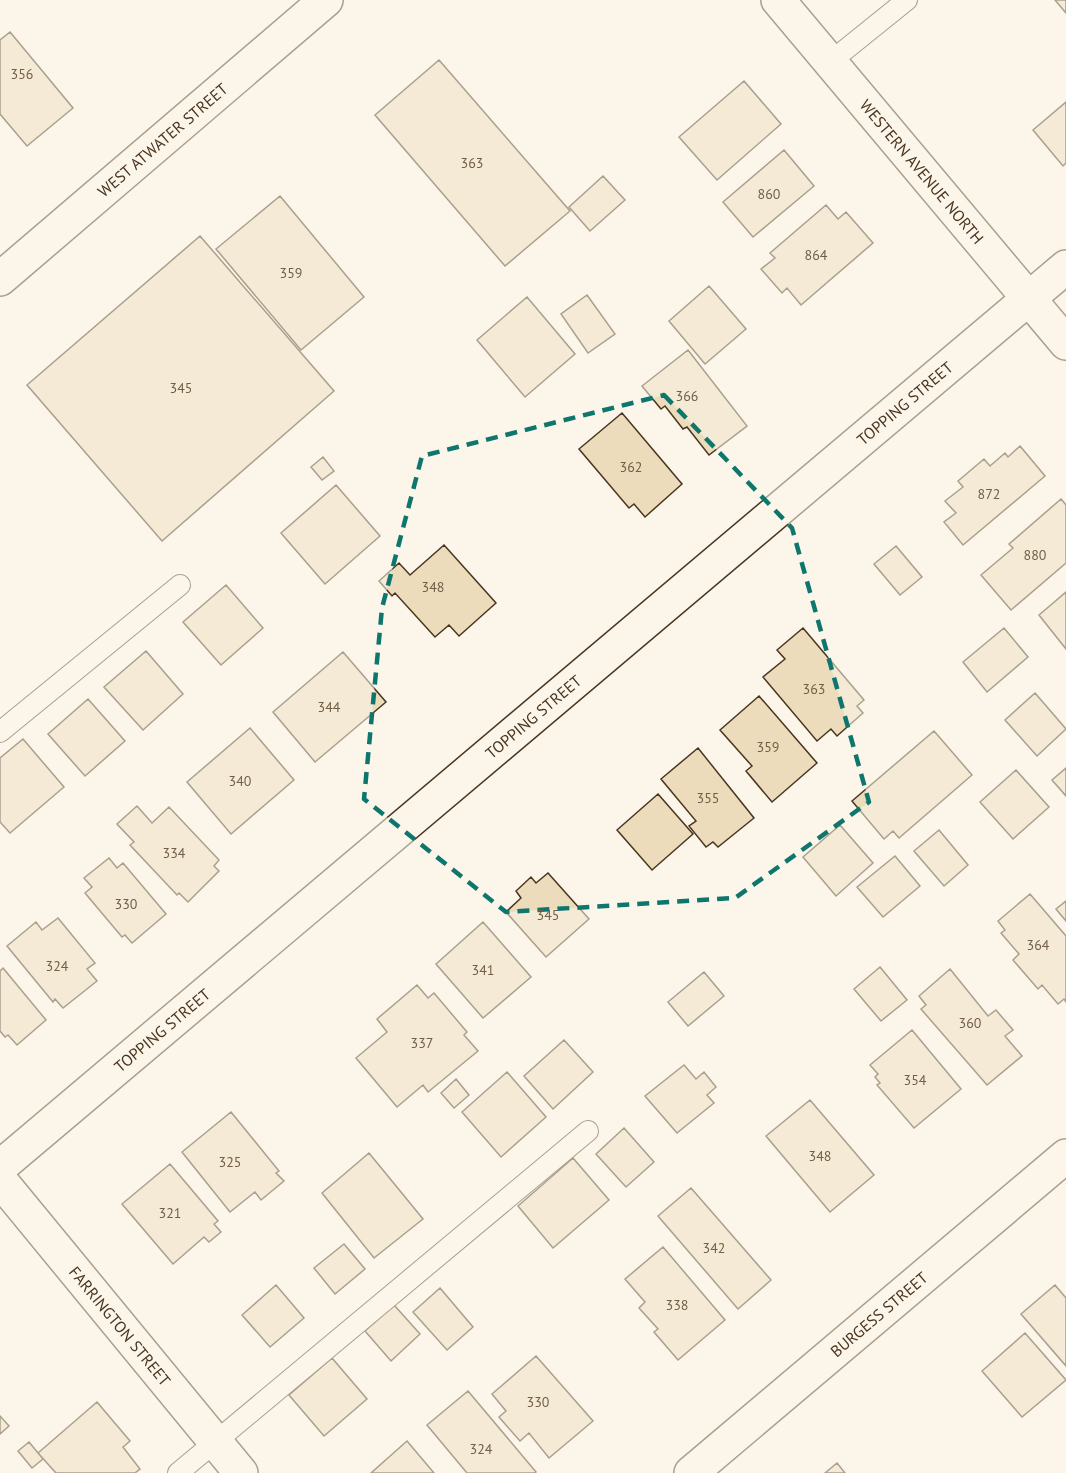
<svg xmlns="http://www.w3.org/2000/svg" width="1066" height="1473" viewBox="0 0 1066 1473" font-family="'PT Sans',sans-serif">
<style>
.building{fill:#ecdcbc;stroke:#4a3520;stroke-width:1.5}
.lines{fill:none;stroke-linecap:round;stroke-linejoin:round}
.lane-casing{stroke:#4a3520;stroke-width:22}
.street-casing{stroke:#4a3520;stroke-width:36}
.secondary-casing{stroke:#4a3520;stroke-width:36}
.lane{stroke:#fbf6e9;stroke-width:20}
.street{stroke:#fbf6e9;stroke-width:33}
.secondary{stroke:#fbf6e9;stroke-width:33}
.marked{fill:none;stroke:#0f766e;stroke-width:4.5;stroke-dasharray:12 8;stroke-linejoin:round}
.labels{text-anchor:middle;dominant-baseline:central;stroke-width:4.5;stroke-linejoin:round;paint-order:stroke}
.number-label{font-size:14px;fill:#725f47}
.street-label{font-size:16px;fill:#4a3520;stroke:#fbf6e9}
</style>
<rect width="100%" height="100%" fill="#fbf6e9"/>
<path class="building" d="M1055,0H1066V13Z
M10,32L73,108L27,146L0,114V40Z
M439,60L570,211L505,266L375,115Z
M744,81L781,124L717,180L679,137Z
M1066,102V163L1063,166L1033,130Z
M784,150L814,186L753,237L723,202Z
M603,176L625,200L590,231L569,207Z
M280,196L364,297L301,350L216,249Z
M826,205L838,219L846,212L873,243L801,305L787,288L782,293L761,269L775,258L770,253Z
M200,236L334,391L162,541L27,385Z
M709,286L746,329L705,364L669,321Z
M587,295L615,334L588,353L561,314Z
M527,297L575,354L525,397L477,340Z
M688,350L747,426L709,455L687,427L683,429L665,406L661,409L642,386Z
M622,413L682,484L645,517L634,504L629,508L579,449Z
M1020,446L1045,476L963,545L944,522L956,513L945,501L963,487L958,481L984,459L990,466L1005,453L1008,457Z
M323,457L334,471L322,480L311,467Z
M336,485L380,536L325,584L281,533Z
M1061,499L1066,505V563L1011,610L981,575L1013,548L1009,544Z
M444,545L496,603L459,636L449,625L435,637L395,593L392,596L379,581L399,563L410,575Z
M896,546L922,577L900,595L874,564Z
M226,585L263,628L221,665L183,622Z
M1066,592V649L1039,615Z
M803,628L864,700L857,706L863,713L837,736L831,729L817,741L763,677L785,659L777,650Z
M1004,628L1028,657L987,692L963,662Z
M146,651L183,694L143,730L104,687Z
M343,652L386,702L315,762L273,712Z
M1035,693L1066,729L1037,756L1005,720Z
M759,696L817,763L772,802L746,771L752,766L720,730Z
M88,699L125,741L85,776L48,734Z
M250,728L294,780L231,834L187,782Z
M934,731L972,775L899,838L893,831L884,839L852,801Z
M23,739L64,787L10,833L0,822V758Z
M698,748L754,818L718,847L713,842L706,847L689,826L696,821L661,779Z
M1066,768V796L1052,780Z
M1016,770L1049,807L1013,839L980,802Z
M658,794L693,834L652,870L617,830Z
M137,806L152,823L169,807L219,860L214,866L219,871L188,902L179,893L177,895L130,845L134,842L117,824Z
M840,825L873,863L836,896L803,857Z
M939,830L968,865L944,886L914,851Z
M895,856L920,886L883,917L857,887Z
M109,858L117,868L123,863L166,914L132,943L125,935L122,937L85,893L92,887L84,878Z
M548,873L589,919L546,957L506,912L521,898L516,891L531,877L536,883Z
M1030,894L1066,936V1002L1064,999L1058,1004L1042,985L1038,989L1013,960L1019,954L1001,933L1005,930L998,921Z
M1066,901V921L1056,909Z
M58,918L95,963L87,969L97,981L63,1008L55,999L53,1002L7,946L36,922L42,930Z
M483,922L531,977L483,1018L436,964Z
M880,967L907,1000L881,1021L854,989Z
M3,968L46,1020L17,1045L8,1035L5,1037L0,1031V971Z
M950,969L988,1016L996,1010L1013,1030L1005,1036L1022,1056L987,1085L921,1009L926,1005L919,996Z
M704,972L724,996L688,1026L668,1002Z
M417,985L428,998L434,993L467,1032L464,1035L478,1051L428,1092L423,1085L397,1107L356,1058L387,1032L377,1019Z
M912,1030L961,1089L914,1128L877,1085L880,1083L875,1077L878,1074L870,1065Z
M564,1040L593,1072L553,1109L524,1076Z
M684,1065L696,1079L704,1072L716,1087L707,1095L714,1103L677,1133L645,1096Z
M507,1072L546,1117L501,1157L462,1112Z
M456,1079L469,1095L454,1108L441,1093Z
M810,1100L874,1175L830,1212L766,1136Z
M231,1112L279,1171L276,1173L284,1181L261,1200L255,1192L230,1212L182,1152Z
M624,1128L654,1162L626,1187L596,1154Z
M369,1153L423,1219L374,1258L322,1193Z
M573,1158L609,1200L553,1248L518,1206Z
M170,1164L218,1221L214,1224L221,1232L209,1242L204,1237L173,1264L122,1204Z
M691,1188L771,1280L738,1309L658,1216Z
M344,1244L365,1269L335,1294L314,1268Z
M663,1247L725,1320L678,1360L654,1332L658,1329L639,1308L645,1302L625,1279Z
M276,1285L304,1318L270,1347L242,1315Z
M1055,1285L1066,1298V1366L1021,1314Z
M440,1288L473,1327L447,1350L413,1312Z
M394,1305L420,1334L391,1361L365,1331Z
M1025,1333L1066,1380L1022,1417L982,1371Z
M536,1356L593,1421L549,1458L529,1433L520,1441L499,1417L506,1411L492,1394Z
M332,1358L367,1399L324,1436L289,1395Z
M468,1391L536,1472L535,1473H467L427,1425Z
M97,1402L130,1441L123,1447L140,1469L135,1473H56L38,1453Z
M0,1416L9,1426L0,1434Z
M407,1441L434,1473H371Z
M29,1442L43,1459L32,1468L18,1451Z
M837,1463L845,1473H825Z"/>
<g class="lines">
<defs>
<path id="lane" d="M830,62L907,0
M0,732L180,585
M178,1473L588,1131"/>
<g id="street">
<path id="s1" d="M0,279L326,0"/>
<path id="s2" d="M0,1167L1066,267"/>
<path id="s3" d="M0,1180L241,1473"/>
<path id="s4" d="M691,1473L1066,1156"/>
</g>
<g id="secondary">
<path id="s5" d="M778,0L1066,343"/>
</g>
</defs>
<use href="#lane" class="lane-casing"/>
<use href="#street" class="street-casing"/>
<use href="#secondary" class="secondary-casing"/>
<use href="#lane" class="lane"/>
<use href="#street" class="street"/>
<use href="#secondary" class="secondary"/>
</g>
<path d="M0 0H1066V1473H0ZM664,395L792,528L869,802L735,898L506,912L364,799L382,608L422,456Z" fill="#fbf6e9" fill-opacity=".55" fill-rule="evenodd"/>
<path class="marked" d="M664,395L792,528L869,802L735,898L506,912L364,799L382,608L422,456Z"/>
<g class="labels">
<g class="number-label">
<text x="22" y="74">356</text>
<text x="472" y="163">363</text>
<text x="769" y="194">860</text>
<text x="816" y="255">864</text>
<text x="291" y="273">359</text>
<text x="181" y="388">345</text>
<text x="687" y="396">366</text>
<text x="631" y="467">362</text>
<text x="989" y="494">872</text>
<text x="1035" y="555">880</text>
<text x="433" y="587">348</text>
<text x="814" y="689">363</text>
<text x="329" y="707">344</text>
<text x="768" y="747">359</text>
<text x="240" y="781">340</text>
<text x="708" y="798">355</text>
<text x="174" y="853">334</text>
<text x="126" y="904">330</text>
<text x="548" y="915">345</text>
<text x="1038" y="945">364</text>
<text x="57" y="966">324</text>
<text x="483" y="970">341</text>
<text x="970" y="1023">360</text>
<text x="422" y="1043">337</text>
<text x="915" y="1080">354</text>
<text x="820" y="1156">348</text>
<text x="230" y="1162">325</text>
<text x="170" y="1213">321</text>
<text x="714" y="1248">342</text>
<text x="677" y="1305">338</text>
<text x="538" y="1402">330</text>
<text x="481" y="1449">324</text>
</g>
<g class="street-label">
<text stroke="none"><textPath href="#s1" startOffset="214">WEST ATWATER STREET</textPath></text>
<text stroke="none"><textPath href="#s5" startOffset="224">WESTERN AVENUE NORTH</textPath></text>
<text stroke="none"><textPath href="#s2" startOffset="1184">TOPPING STREET</textPath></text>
<text stroke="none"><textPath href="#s2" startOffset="698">TOPPING STREET</textPath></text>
<text stroke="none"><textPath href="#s2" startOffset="212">TOPPING STREET</textPath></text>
<text stroke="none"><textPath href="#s4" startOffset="246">BURGESS STREET</textPath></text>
<text stroke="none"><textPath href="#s3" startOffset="189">FARRINGTON STREET</textPath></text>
</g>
</g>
</svg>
